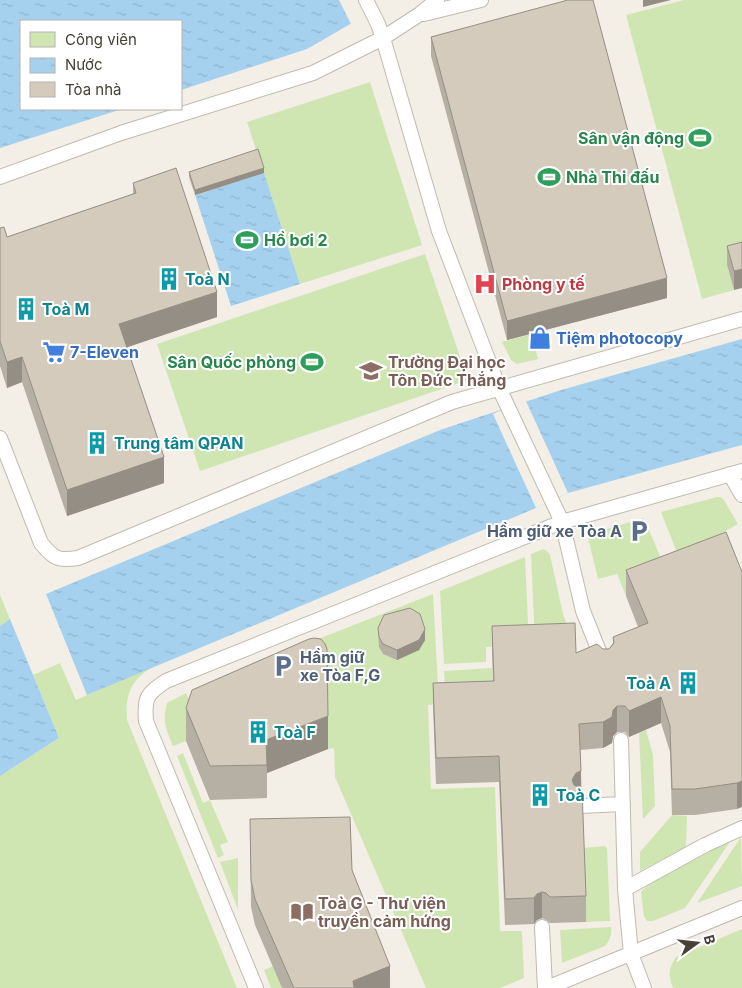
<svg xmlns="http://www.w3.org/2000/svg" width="742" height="988" viewBox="0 0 742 988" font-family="Inter,sans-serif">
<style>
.green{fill:#cfe6b2}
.water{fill:url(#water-ripples)}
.pier{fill:#f3efe7}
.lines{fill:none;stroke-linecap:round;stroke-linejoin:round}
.service-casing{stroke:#c1baad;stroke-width:16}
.service{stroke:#fff;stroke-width:14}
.wall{fill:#b6afa3}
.shaded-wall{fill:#948e84}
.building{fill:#d4cbbd;stroke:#948e84}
.labels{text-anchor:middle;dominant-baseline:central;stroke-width:4;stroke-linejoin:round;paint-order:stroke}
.leisure-label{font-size:16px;font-weight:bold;fill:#27864d;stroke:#fff;text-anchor:end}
.culture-label{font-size:16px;font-weight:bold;fill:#0d838f;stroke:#fff;text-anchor:start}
.health-label{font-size:16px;font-weight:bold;fill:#be3a42;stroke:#fff;text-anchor:start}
.shop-label{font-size:16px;font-weight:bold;fill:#366cbe;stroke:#fff;text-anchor:start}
.education-label{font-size:16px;font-weight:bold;fill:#785e54;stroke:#fff;text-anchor:start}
.service-label{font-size:16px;font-weight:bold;fill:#4e5e75;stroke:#fff;text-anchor:end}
</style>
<defs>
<pattern id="water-ripples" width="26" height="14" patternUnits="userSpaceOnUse" patternTransform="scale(1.25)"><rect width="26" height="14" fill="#a6d1ee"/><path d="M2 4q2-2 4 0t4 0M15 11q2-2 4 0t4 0" fill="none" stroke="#90b4cd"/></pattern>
</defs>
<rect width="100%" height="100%" fill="#f3efe7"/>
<path class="green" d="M684,0H742V261L727,265L734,290L702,299L626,15Z
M370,82L422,245L300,284L247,122Z
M425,254L468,380L200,471L157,344Z
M531,334L538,359L517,364L511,360L502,342Z
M717,497H721L724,500L738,524L717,536L685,573L661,512Z
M644,518L670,580L626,596L617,574L598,579L588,538L590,534L593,533Z
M543,549L547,551L550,555L563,614L574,643L535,645L531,554Z
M525,557L529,645L486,647V662L444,664L440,591Z
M433,594L439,704L428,705L431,789L495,787L500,931H522L524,978L500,988H426L335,777L334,748L328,749L327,683L257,663Z
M0,595L10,619L0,626Z
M60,663L76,700L157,664C132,679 125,691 127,720L237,988H0V776L59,738L33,675Z
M492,668L494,707L446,709L444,671Z
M186,693L198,720L186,741L173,746C166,729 162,722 167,703Z
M646,730L653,755L655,806L643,819L639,733Z
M183,753L203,803L210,800L228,842L220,845L224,855L218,858L177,756Z
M672,815L687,816L686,847L640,871V852Z
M741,837L742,886L697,903Z
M730,842L685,908L653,921H647L644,916L641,892C660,872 704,854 730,842Z
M605,846L607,848L610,921L586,922L583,848Z
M238,858V910L220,862Z
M611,927C612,935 610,940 605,946L562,963L560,930Z
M742,929V988H673C668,976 668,968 676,957Z
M273,966L282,988H271L264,970Z"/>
<path class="water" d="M0,0H392L307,49L181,90V21H21V109H122L0,148Z
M264,173L300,284L231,306L195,195Z
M742,339V445L568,493L536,508L87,695L46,594L440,430L561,390Z
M10,619L59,738L0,776V626Z"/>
<path class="pier" d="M339,0H391L393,3L352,26Z
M525,399L568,493L536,508L493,414Z"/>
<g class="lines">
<defs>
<path id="service" d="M366,0L378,24L383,38L439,231L499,388L562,522L583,611L603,661
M424,14L481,0
M0,177L121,133L313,73L383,38L420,14L437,0
M0,438L41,543C54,559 58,561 78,558L452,402L742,319
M730,474L742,495
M621,740L625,889L631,954L644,988
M581,806L623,804
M625,889L705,845L742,828
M542,927L545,988
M256,988L146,721C144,697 147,694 166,681L562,522L742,471
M547,988L742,908"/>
</defs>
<use href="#service" class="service-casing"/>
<use href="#service" class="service"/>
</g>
<path class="wall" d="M431,37L667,298L507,340L431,56Z
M189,172L264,173L195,195L189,177Z
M133,183L217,317L127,347L164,483L67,516L22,382L7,388L0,366V228L7,237L133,194Z
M742,242L734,290L727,265V246Z
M626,570L742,572L737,809L695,815H672L670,752L661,723L629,737L625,732H617L613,736L612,743L603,748L580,750L586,896V922L550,923L546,920L542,918L537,920L534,924L505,925L499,782L436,784L433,709V683L493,681L492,652V626L576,653L609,649L613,643V637L638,627L626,596Z
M378,628L425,640L419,650L397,660L383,654L379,647Z
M186,708L328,749L267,773V798L210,800L186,741Z
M250,819L352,870L390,988H282L255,925L251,907Z"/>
<path class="shaded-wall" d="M643,0H671L643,7Z
M264,168V173L195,195V190Z
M742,269V288L734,290V271Z
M667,278V298L507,340V321Z
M217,292V317L119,350V324Z
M22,357V382L7,388V362Z
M164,457V483L67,516V490Z
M425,629V640L419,650L397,660V650Z
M661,697V723L629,737V711Z
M617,706V732L613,736L612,743L603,748V722Z
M328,716V749L267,773L266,740Z
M581,771V797L576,799L572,780L576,773Z
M742,781V807L737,809V783Z
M542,892V918L537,920L534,924V898L537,894Z
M390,966V988H353V981Z"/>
<path class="building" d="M568,0H593L667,278L507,321L431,37Z
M258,149L264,168L195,190L189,172Z
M176,168L217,292L119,324L164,457L67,490L22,357L7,362L0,341V228L4,227L7,237L136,193L133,183Z
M742,242V269L734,271L727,246Z
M726,532L742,572V781L737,783L695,789H672L670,726L661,697L629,711L625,706H617L613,710L612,717L603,722L579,724L581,771L576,773L572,780L574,785L582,789L586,896L550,897L546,893L542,892L537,894L534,898L505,899L499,756L436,758L433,683L494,681L492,626L575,623L576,653L597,644L603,649H609L614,643L613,637L648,623L626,570Z
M410,608L420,614L425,629L419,640L397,650L383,644L379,637L378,628L384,615Z
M314,638L321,639L325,644L327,649L328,716L266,740L267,765L210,766L186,708L192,690L309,639Z
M350,817L352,870L390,966L353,981L354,988H294L255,899L251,880L250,819Z"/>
<defs>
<symbol id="stadium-bare" viewBox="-9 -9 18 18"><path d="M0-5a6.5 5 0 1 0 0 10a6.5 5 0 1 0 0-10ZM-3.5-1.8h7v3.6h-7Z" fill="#2e9e5b" stroke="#fff" stroke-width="2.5" paint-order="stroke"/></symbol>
<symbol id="building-bare" viewBox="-9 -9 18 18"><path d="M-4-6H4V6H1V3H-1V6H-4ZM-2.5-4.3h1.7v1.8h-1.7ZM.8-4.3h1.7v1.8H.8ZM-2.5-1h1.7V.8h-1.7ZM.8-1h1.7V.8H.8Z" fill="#0f9aa8" stroke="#fff" stroke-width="2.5" paint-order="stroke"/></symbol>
<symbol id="hospital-bare" viewBox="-9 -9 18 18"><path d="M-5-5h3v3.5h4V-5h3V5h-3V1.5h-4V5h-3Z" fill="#e0444e" stroke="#fff" stroke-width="2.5" paint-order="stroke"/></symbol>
<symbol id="shop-bare" viewBox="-9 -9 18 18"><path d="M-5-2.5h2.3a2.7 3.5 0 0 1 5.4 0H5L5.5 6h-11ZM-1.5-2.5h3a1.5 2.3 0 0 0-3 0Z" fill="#3f7fe0" stroke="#fff" stroke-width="2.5" paint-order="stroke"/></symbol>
<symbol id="supermarket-bare" viewBox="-9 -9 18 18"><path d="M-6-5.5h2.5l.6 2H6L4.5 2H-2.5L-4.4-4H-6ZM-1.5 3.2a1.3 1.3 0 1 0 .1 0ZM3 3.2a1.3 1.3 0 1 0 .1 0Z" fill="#3f7fe0" stroke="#fff" stroke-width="2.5" paint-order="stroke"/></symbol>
<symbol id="university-bare" viewBox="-9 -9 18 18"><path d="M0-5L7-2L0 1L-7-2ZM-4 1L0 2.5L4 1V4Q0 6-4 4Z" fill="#8d6e63" stroke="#fff" stroke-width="2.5" paint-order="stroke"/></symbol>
<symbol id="parking-bare" viewBox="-9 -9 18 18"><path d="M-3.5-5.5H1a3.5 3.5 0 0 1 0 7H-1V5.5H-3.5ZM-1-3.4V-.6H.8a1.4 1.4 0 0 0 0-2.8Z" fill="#5c6f8a" stroke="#fff" stroke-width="2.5" paint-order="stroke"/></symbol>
<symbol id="library-bare" viewBox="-9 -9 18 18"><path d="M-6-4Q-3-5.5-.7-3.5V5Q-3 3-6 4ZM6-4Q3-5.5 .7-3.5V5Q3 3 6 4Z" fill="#8d6e63" stroke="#fff" stroke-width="2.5" paint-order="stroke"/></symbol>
</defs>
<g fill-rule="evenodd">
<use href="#stadium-bare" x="684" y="122" width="32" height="32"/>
<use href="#stadium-bare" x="533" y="161" width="32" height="32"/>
<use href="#stadium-bare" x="231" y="224" width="32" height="32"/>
<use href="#building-bare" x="153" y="263" width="32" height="32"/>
<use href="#hospital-bare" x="469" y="268" width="32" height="32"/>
<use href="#building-bare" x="10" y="293" width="32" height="32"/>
<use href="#shop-bare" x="524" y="322" width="32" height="32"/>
<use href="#supermarket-bare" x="38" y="336" width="32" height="32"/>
<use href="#stadium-bare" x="296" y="346" width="32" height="32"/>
<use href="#university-bare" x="355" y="355" width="32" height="32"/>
<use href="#building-bare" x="81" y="427" width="32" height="32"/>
<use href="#parking-bare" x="623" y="515" width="32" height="32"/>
<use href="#parking-bare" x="267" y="650" width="32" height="32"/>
<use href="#building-bare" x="672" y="667" width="32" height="32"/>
<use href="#building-bare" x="242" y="716" width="32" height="32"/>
<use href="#building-bare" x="524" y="779" width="32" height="32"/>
<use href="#library-bare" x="286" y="896" width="32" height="32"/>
</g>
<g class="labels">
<g class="leisure-label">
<text x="684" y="138">Sân vận động</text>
<text x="566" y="177" text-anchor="start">Nhà Thi đấu</text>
<text x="264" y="240" text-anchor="start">Hồ bơi 2</text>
<text x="296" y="362">Sân Quốc phòng</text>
</g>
<g class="culture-label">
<text x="185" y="279">Toà N</text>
<text x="42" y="309">Toà M</text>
<text x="114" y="443">Trung tâm QPAN</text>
<text x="671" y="683" text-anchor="end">Toà A</text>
<text x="274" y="732">Toà F</text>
<text x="556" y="795">Toà C</text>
</g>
<g class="health-label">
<text x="502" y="284">Phòng y tế</text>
</g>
<g class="shop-label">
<text x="556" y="338">Tiệm photocopy</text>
<text x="70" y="352">7-Eleven</text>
</g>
<g class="education-label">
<text x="388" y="362">Trường Đại học<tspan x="388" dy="18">Tôn Đức Thắng</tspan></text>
<text x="318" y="903">Toà G - Thư viện<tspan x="318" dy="18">truyền cảm hứng</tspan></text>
</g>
<g class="service-label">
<text x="622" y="531">Hầm giữ xe Tòa A</text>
<text x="300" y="657" text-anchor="start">Hầm giữ<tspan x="300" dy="18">xe Tòa F,G</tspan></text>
</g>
</g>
<rect x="20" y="20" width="162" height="90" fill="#ffffff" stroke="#b5b3af"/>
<rect x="30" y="32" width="25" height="15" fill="#cfe6b2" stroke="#b5b3af"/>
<text x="65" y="45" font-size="15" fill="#464036">Công viên</text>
<rect x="30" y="58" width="25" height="15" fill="url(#water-ripples)" stroke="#b5b3af"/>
<text x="65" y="70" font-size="15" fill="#464036">Nước</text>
<rect x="30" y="82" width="25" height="15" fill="#d4cbbd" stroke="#b5b3af"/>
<text x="65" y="95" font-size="15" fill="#464036">Tòa nhà</text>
<g transform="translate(697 943) rotate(75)" stroke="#ffffff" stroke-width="4" paint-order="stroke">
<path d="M0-4L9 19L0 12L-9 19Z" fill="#464036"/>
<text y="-8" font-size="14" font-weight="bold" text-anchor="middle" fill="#464036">B</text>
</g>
</svg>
